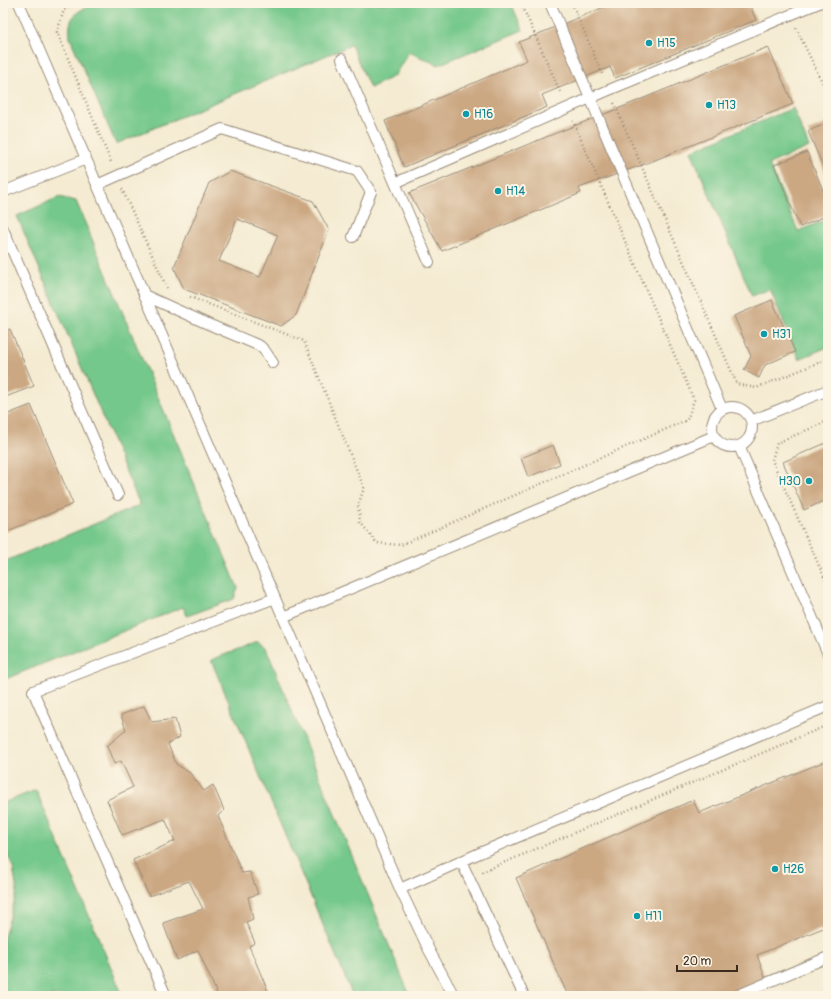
<svg xmlns="http://www.w3.org/2000/svg" width="831" height="999" viewBox="0 0 831 999" font-family="Pangolin,sans-serif">
<style>
.green{fill:#75c88b;stroke:#587954}
.building{fill:#cba782;fill-rule:evenodd}
.lines{fill:none;stroke-linecap:round;stroke-linejoin:round}
.lane-casing{stroke:#988a78;stroke-width:12}
.path{stroke:#988a78;stroke-width:2.5;stroke-dasharray:1 3;stroke-linecap:butt}
.lane{stroke:#fff;stroke-width:10}
.culture-dot{fill:#0f9aa8;stroke:#fcf5e5;stroke-width:1.5}
.labels{text-anchor:middle;dominant-baseline:central;stroke-width:4;stroke-linejoin:round;paint-order:stroke}
.culture-label{font-size:12px;fill:#0d838f;stroke:#fcf5e5;text-anchor:start}
</style>
<rect width="100%" height="100%" fill="#fcf5e5"/>
<filter id="ink" filterUnits="userSpaceOnUse"><feTurbulence type="fractalNoise" baseFrequency=".025" numOctaves="2"/><feDisplacementMap in="SourceGraphic" scale="8" xChannelSelector="R" yChannelSelector="G"/><feConvolveMatrix kernelMatrix="1 2 1 2 8 2 1 2 1" color-interpolation-filters="sRGB"/></filter>
<filter id="wash" filterUnits="userSpaceOnUse"><feTurbulence type="fractalNoise" baseFrequency=".012" numOctaves="4" result="noise"/><feDisplacementMap in="SourceGraphic" scale="16" xChannelSelector="R" yChannelSelector="G"/><feGaussianBlur stdDeviation="0.9" result="paint"/><feColorMatrix in="noise" values="0 0 0 0 0 0 0 0 0 0 0 0 0 0 0 0 0 1.4 0 .05"/><feComposite in="paint" operator="in"/></filter>
<g filter="url(#wash)">
<rect width="100%" height="100%" fill="#f4ebd2"/>
<path class="green" d="M96,3H511L523,30L438,65L409,52L394,76L370,88L351,45L116,144L70,38C70,34 69,29 70,25C72,12 85,8 96,3Z
M793,108L809,147L769,164L798,231L828,219V347L799,359L770,289L752,296L691,151Z
M59,197L76,201L238,588L234,599L187,616L183,607L3,680V562L140,505L17,216Z
M258,642L266,648L410,996H353L211,660Z
M36,790L123,996H3V940L17,892L13,867L3,845V803Z"/>
<g id="blocks">
<path class="building" d="M614,3H749L756,20L615,78L610,67L542,95L547,107L404,167L385,121L527,60L519,42Z
M768,47L793,104L650,162L579,188L581,193L442,251L409,193L556,133L625,106Z
M828,123V179L808,131Z
M807,152L828,202V215L800,227L774,165Z
M230,171L313,201L329,230L296,315L281,326L184,289L174,267L209,183ZM237,219L278,235L260,277L219,261Z
M772,300L795,352L765,365L759,378L744,370L751,356L734,316Z
M10,329L34,386L3,398V332Z
M31,405L73,504L3,533V416Z
M828,442V499L804,510L783,462Z
M553,445L560,464L528,477L521,458Z
M144,706L152,722L175,719L180,737L168,744L176,764L190,773L204,791L213,785L224,810L218,816L242,873L250,872L258,894L248,897L253,919L246,922L255,943L249,946L270,996H218L198,950L177,960L163,923L203,909L189,881L149,896L133,860L175,841L165,819L122,835L107,800L133,787L121,761L114,764L107,746L126,730L121,715Z
M828,760V926L757,955L766,980L727,996H568L516,878L693,800L699,813Z"/>
</g>
</g>
<g filter="url(#ink)">
<use href="#blocks" fill-opacity="0" stroke="#988a78" stroke-width="1"/>
<g class="lines">
<defs>
<path id="lane" d="M19,3L400,889L429,950L454,996
M550,3L722,409
M342,59L429,262
M395,183L609,90L819,3
M97,185L222,129L357,171L371,192L353,237
M3,192L86,159
M3,229L118,495
M144,295L208,324L260,346L265,351L273,363
M712 427a20 20 0 1 1 40 0a20 20 0 1 1-40 0Z
M751,421L828,390
M739,446L828,654
M283,617L714,436
M461,861L524,996
M400,889L482,852L828,706
M166,996L33,691L275,598
M736,996L828,957"/>
</defs>
<use href="#lane" class="lane-casing"/>
<path class="path" d="M80,3L64,10L57,32L111,162
M521,3L561,94
M572,3L603,76
M796,28L826,90L828,89
M614,103L737,384L756,388L828,359
M122,189L167,288
M190,297L304,341L364,488L358,506L360,522L377,543L401,545L687,420L694,400L573,121
M828,421L777,443L772,460L828,586
M482,872L828,725"/>
<use href="#lane" class="lane"/>
</g>
</g>
<g class="culture-dot">
<circle cx="649" cy="43" r="4"/>
<circle cx="709" cy="105" r="4"/>
<circle cx="466" cy="114" r="4"/>
<circle cx="498" cy="191" r="4"/>
<circle cx="764" cy="334" r="4"/>
<circle cx="809" cy="481" r="4"/>
<circle cx="775" cy="869" r="4"/>
<circle cx="637" cy="916" r="4"/>
</g>
<g class="labels">
<g class="culture-label">
<text x="657" y="43">H15</text>
<text x="717" y="105">H13</text>
<text x="474" y="114">H16</text>
<text x="506" y="191">H14</text>
<text x="772" y="334">H31</text>
<text x="801" y="481" text-anchor="end">H30</text>
<text x="783" y="869">H26</text>
<text x="645" y="916">H11</text>
</g>
</g>
<rect width="831" height="999" fill="none" stroke="#fcf5e5" stroke-width="16"/>
<path d="M677 965v6h60v-6" fill="none" stroke="#3b2a1e" stroke-width="2"/>
<text x="683" y="965" font-size="12" fill="#3b2a1e" stroke="#fcf5e5" stroke-width="3" paint-order="stroke">20 m</text>
</svg>
